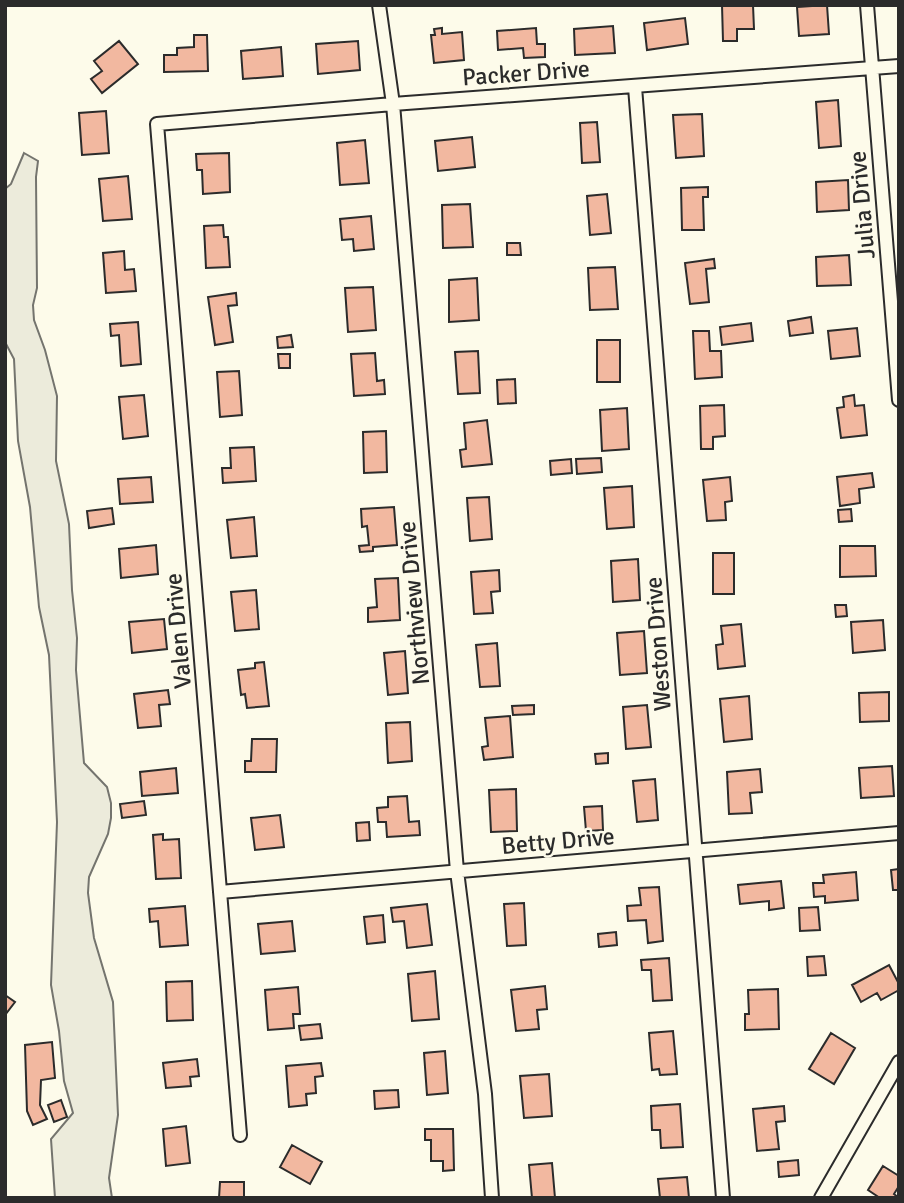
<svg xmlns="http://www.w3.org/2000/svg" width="904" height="1203" viewBox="0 0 904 1203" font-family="Signika,sans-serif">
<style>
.green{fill:#ecebdb;stroke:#74746e;stroke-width:2}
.building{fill:#f2b8a0;stroke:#2b2b2b;stroke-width:2}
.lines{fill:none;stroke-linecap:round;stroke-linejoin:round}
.minor-casing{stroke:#2b2b2b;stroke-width:16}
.minor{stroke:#fdfbea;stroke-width:12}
.labels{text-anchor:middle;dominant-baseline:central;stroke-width:5;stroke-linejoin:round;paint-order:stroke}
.street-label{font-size:24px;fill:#2b2b2b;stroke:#fdfbea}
</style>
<rect width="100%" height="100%" fill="#fdfbea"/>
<path class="green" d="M24,153L38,161L36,177L37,288L33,305L34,320L45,350L57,396L56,461L69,524L72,590L77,638L76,670L84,763L107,787L111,803V818L108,834L89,877L88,893L94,938L113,1002L118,1115L109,1178L112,1198H55L51,1139L73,1113L64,1081L59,1031L51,985L57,822L49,655L39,607L30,507L18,441L14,359L5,342V189L11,184Z"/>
<path class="building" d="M722,5H753L754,29H737V41H723Z
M827,5L829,34L799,36L797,7Z
M685,18L688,44L647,50L644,23Z
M613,26L615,53L575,55L574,29Z
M442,28V34L462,32L464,60L434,63L431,35H435L434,29Z
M536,28L537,44H545V57L524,58L523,48L498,50L497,31Z
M194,35H207L208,71L164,72V55H177V48L194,47Z
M119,41L138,64L102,93L91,79L102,71L94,61Z
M358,41L360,70L318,74L316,44Z
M281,47L283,76L243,79L241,51Z
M838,100L841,146L819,148L816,102Z
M106,111L109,153L82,155L79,113Z
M702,114L704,156L676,158L673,115Z
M597,122L600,162L582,163L580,123Z
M472,137L475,167L438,171L435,141Z
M365,140L369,183L340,185L337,143Z
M229,153L230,192L203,194L202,170H197L196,154Z
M128,176L132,219L103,221L99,179Z
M848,180L849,210L817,212L816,182Z
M708,187V197H703L704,230H682L681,188Z
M607,194L611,233L590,235L587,196Z
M470,204L473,247L443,248L442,205Z
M371,216L374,249L354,251L353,239L342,240L340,219Z
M223,225L224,237H228L230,267L206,268L204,226Z
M507,243H520L521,255H507Z
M124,251L125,270L134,269L136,291L106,293L103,253Z
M849,255L851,285L817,286L816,257Z
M714,259L715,268L706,269L709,302L690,304L685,263Z
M615,267L618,309L590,310L588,268Z
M477,278L479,320L449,322V280Z
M373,287L376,330L348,332L345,288Z
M236,293L237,305L228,306L233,342L215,345L208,297Z
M811,317L813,333L790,336L788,321Z
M138,322L141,364L121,366L119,335L111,336L110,324Z
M751,323L753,341L722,345L720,327Z
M857,328L860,356L831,359L828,331Z
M693,331H709L710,351H721L722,377L695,379Z
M291,335L293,347L278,348L277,337Z
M597,340H620V382H597Z
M478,351L480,393L458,394L455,352Z
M375,353L377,381L384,380L385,394L354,396L351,354Z
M278,354H290V368H279Z
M239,371L242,415L220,417L217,372Z
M515,379L516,403L498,404L497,380Z
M144,395L148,436L123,439L119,397Z
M854,395L855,406L864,405L867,435L841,438L837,408L844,407L843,397Z
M724,405L725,436L713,437V449H701L700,406Z
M627,408L629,449L602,451L600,410Z
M487,420L492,464L462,467L460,450L466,449L464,423Z
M386,431L387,472L364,473L363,432Z
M254,447L256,481L223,483L222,468H231L230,448Z
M601,458L602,472L577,474L576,459Z
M571,459L572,473L551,475L550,461Z
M872,473L874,487L859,489L860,503L840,506L837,477Z
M151,477L153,502L120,504L118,479Z
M730,477L732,501L725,502L726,520L707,521L703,480Z
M632,486L634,527L607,529L604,488Z
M489,497L492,539L470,541L467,498Z
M394,507L397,545L373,547V551L360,552L359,546L369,545L367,526L362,527L361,509Z
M112,508L114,524L89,528L87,511Z
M851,509L852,521L839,522L838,510Z
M254,517L257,556L231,558L227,520Z
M156,545L158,574L121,578L119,549Z
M840,546H875L876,576L840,577Z
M713,553H734V594H713Z
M638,559L640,600L613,602L611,561Z
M499,570L500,591L491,592L493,613L474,614L471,572Z
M398,578L400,620L368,622V608L377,607L375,579Z
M256,590L259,629L235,631L231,592Z
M835,605H846L847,616L836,617Z
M164,619L167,649L132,653L129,622Z
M883,620L885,650L853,653L851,622Z
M741,624L745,666L718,669L716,645L723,644L721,626Z
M644,631L647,673L620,675L617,633Z
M497,643L500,686L480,687L476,645Z
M405,651L408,693L388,695L384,653Z
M264,662L269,706L247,708L245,694L241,695L238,670L255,668V663Z
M168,690L170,704L159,705L161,726L138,728L134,694Z
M889,692V721L860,722L859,693Z
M749,696L752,739L724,742L720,699Z
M534,705V714L513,715L512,706Z
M647,705L651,747L626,749L623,707Z
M510,716L513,757L484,760L482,747L488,746L485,718Z
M410,722L412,761L388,763L386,723Z
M252,739H277L276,772H245V761H251Z
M608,753V763L596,764L595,754Z
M892,766L894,796L861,798L859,768Z
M176,768L178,793L142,796L140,772Z
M760,769L762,792L750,793L752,813L729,814L727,772Z
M655,779L658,820L637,822L633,781Z
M516,789L517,831L491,832L489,790Z
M407,796L409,822L419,821L420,835L387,837L386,822H378L377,808L388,807V797Z
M144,801L146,815L122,818L120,804Z
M602,806L603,830L586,831L584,807Z
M280,815L284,847L255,850L251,818Z
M369,822L370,840L357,841L356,823Z
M163,834V840L179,839L181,878L156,879L153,835Z
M899,869V890H893L891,870Z
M856,872L858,900L825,903V896L814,897L813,883H824L823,875Z
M781,881L784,908L769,910V901L740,904L738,885Z
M659,887L663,941L648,943L646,920L628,921L627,906L641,905L639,888Z
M524,903L526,945L507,946L504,904Z
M427,904L432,945L407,948L404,921L393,922L391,908Z
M185,906L188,945L160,947L158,921L150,922L149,909Z
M818,907L820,930L800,931L799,908Z
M383,915L385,942L367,944L364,917Z
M292,921L295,951L261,954L258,924Z
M616,932L617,945L599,947L598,934Z
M824,956L826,975L808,976L807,957Z
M669,958L672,1000L653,1001L651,970H642L641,960Z
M889,965L899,984V990L881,1000L877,993L861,1002L852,985Z
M435,971L439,1019L412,1021L408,974Z
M192,981L193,1020L167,1021L166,982Z
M545,986L547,1009L537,1010L539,1029L516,1031L511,990Z
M298,987L300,1014H293L294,1028L268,1030L265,990Z
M778,989L779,1029L745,1030V1014H749L748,990Z
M5,995L15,1002L5,1015Z
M320,1024L322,1038L301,1040L299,1026Z
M673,1031L677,1074L660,1075L659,1069L652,1070L649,1033Z
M831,1033L855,1048L834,1084L809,1069Z
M52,1042L55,1078L41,1080L40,1105L47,1119L33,1125L27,1111L25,1045Z
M445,1051L448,1093L427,1095L424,1053Z
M197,1059L199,1076L190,1077L191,1086L166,1088L163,1063Z
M321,1063L323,1076L315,1077L316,1093L306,1094L307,1105L289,1107L286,1066Z
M549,1074L552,1116L524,1118L520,1076Z
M398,1090L399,1107L375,1109L374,1091Z
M61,1100L67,1117L54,1122L48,1105Z
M680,1104L683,1147L661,1148L660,1130H652L651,1106Z
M784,1106L785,1121L776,1122L779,1149L757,1151L753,1109Z
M186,1126L190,1163L166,1166L163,1129Z
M425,1129H453L454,1170L443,1171V1161H431V1140H425Z
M292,1145L322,1162L310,1184L280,1167Z
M798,1160L799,1175L779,1177L778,1162Z
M552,1163L555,1198H532L529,1165Z
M883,1166L899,1176V1186L894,1194L899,1198H880L868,1190Z
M687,1177L689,1198H660L658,1179Z
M220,1182H244V1198H219Z"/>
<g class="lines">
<defs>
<path id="minor" d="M379,5L393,104L457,871L485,1094L492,1198
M867,5L899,400
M635,87L723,1198
M220,892L899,833
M240,1135L157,124L393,104L899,66
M821,1198L899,1062"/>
</defs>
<use href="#minor" class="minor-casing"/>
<use href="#minor" class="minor"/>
</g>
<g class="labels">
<g class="street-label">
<text transform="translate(526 73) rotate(-4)">Packer Drive</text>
<text transform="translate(862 205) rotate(-95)">Julia Drive</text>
<text transform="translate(414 603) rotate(-95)">Northview Drive</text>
<text transform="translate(178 631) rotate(-95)">Valen Drive</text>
<text transform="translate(658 644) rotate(-94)">Weston Drive</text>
<text transform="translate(558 841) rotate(-5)">Betty Drive</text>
</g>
</g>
<rect width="904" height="1203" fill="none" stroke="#2b2b2b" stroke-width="14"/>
</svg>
